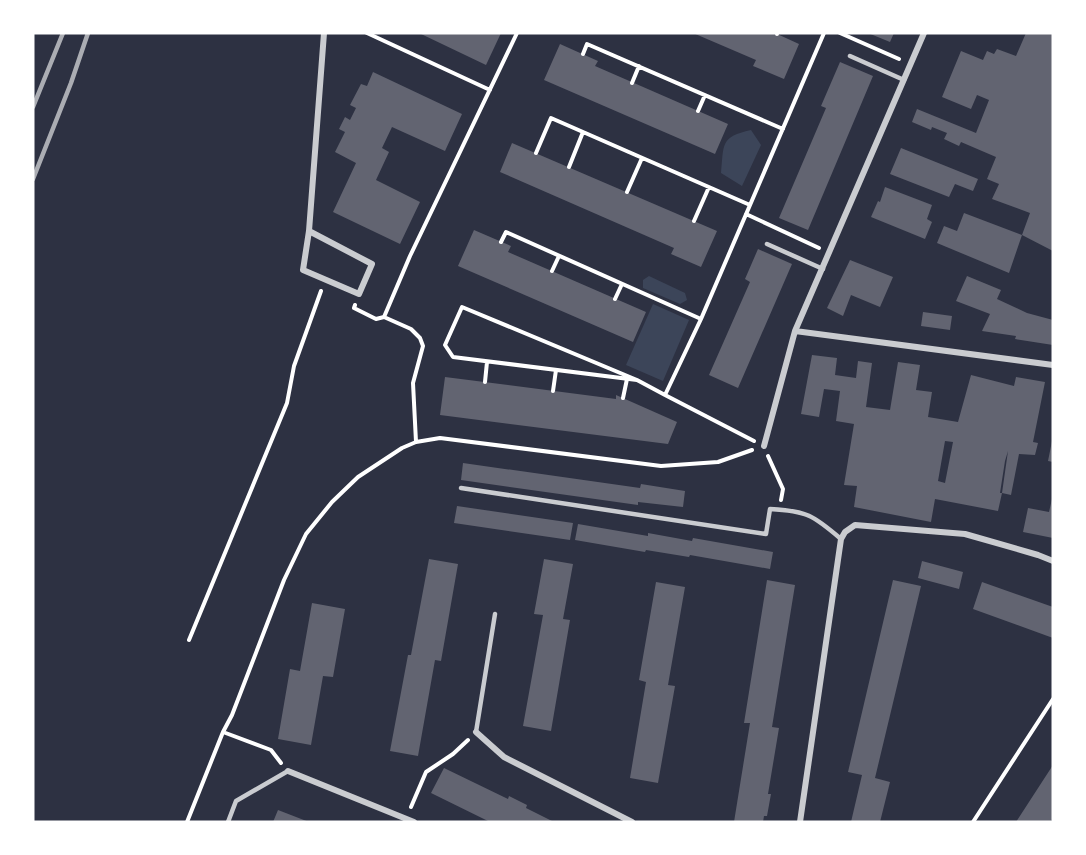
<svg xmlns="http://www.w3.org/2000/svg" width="1086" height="855" viewBox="0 0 1086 855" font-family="'Public Sans',sans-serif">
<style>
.green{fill:#3c4559}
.building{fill:#626471;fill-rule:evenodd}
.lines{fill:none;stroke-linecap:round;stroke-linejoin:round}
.path{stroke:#fff;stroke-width:4}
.service{stroke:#caccd0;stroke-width:4.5}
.minor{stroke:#caccd0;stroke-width:6}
.rail{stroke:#abadb3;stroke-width:4.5}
</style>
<rect width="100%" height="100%" fill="#2d3142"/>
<path class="green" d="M751,130L761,145L742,186L721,173C724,144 720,137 751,130Z
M649,276L685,293L687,300L680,304L643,288V280Z
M653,304L689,320L663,381L626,365Z"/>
<path class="building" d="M419,33H501L486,65Z
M693,33H775L799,44L784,79L753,66L756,60Z
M868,33H894L890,42Z
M1026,33H1053V251L1022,235L1030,213L992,199L999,184L987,179L996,157L961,142L959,146L944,139L947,133L932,127L931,130L912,122L917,109L976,133L989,100L977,95L971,109L942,97L961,51L983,60L987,51L994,54L997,49L1016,56Z
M560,44L598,61L595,66L728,124L715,154L544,80Z
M840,62L873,76L808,230L779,218L826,108L821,106Z
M373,72L462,114L445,151L392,127L382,148L389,152L376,180L420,202L400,244L333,212L356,163L335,152L345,132L339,129L345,117L350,120L356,108L350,105L361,84L367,86Z
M512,143L717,231L701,267L671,254L674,248L500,172Z
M901,148L978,179L973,191L955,184L949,197L890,174Z
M885,187L932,205L927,219L932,222L925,239L871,217L878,201L880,202Z
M964,213L1022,235L1009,273L937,243L944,226L957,231Z
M474,230L511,246L508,252L646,312L633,342L458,266Z
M758,249L792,264L738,388L709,375L750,282L745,279Z
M850,260L893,277L880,307L851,295L843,316L827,308Z
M967,276L1001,290L997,299L1027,313L1053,320V345L1015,339L1016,336L982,331L990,314L956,301Z
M923,312L952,316L950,330L921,326Z
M812,355L837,358L835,375L856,378L858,361L872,363L866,407L890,410L898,362L920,365L916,390L932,392L928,417L958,422L971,375L1014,386L1016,377L1045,382L1033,442L1038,443L1035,455L1019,454L1011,495L1002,493L998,511L935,499L931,522L854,507L857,486L844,485L854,424L836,421L840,391L824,389L819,417L801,414ZM945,441L953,442L945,483L938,481ZM1008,451L1002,493H1000L1005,461Z
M445,377L616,399V395L677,422L668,444L440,415Z
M1052,441H1053V462L1048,461Z
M463,463L640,488L641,484L685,491L683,507L638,502V505L461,480Z
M1052,499L1053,538L1023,532L1028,508L1049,512Z
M457,506L573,523L570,540L454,523Z
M578,524L648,536V533L692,541L693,538L773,552L770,569L690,555L689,557L646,550L645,552L575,540Z
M429,559L458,564L441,661L435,660L418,756L390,751L408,655H411Z
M544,559L573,564L563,619L570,620L551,731L523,726L543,615L534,614Z
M922,561L963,572L959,589L918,578Z
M767,580L795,585L772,727L779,728L768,794H771L767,816H764L763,822H734L750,723H744Z
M893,580L921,586L875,778L890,782L880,822H851L862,775L848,772Z
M656,582L685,587L668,685L675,686L658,783L630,778L646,682L639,680Z
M982,582L1053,607V638L973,609Z
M312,603L345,609L333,677L323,676L311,745L278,739L290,669L300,671Z
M1053,765V818L1050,822H1016Z
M444,768L508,799L509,796L527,805L526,808L554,822H490L431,793Z
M278,810L309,822H273Z"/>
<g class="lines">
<path class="path" d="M367,33L490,90
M840,33L899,59
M777,34V33
M583,54L587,44L783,129
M632,83L639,66
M698,111L705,95
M536,153L551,118L750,205
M569,167L583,132
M627,192L642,158
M746,214L819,248
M694,221L709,187
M501,242L506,232L701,319
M552,271L559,256
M615,299L622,284
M355,305L354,308L376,319L384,317
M637,380L453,357L445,345L462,307L637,380L665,395
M485,382L487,362
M553,391L556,370
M623,398L627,379
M754,441L665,395L701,319L824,33
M416,442L413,383L423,346L420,338L411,329L384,317L410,256L517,33
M768,456L783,489L781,500
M189,640L287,403L294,366L321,291
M223,732L271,750L281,763
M411,807L426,772L453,754L468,740
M187,822L223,732L232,715L284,580L306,534L332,502L358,477L402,448L416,442L440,438L661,466L718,462L752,450
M973,822L1053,699"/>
<path class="service" d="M850,56L904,80
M767,244L823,269
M461,488L766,534L770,509C807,511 813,515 841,539
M476,732L495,614
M228,822L236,801L288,771"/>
<path class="minor" d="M309,231L372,264L359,294L303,270L309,231L324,33
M795,331L1053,365
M764,446L795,331L924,33
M476,732L504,757L632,822
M288,771L414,822
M800,822L841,539L845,532L855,525L965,534L1038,555L1053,561"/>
<path class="rail" d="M33,107L63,33
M33,179L71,83L88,33"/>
</g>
<rect width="1086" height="855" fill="none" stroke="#ffffff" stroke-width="69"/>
</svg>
